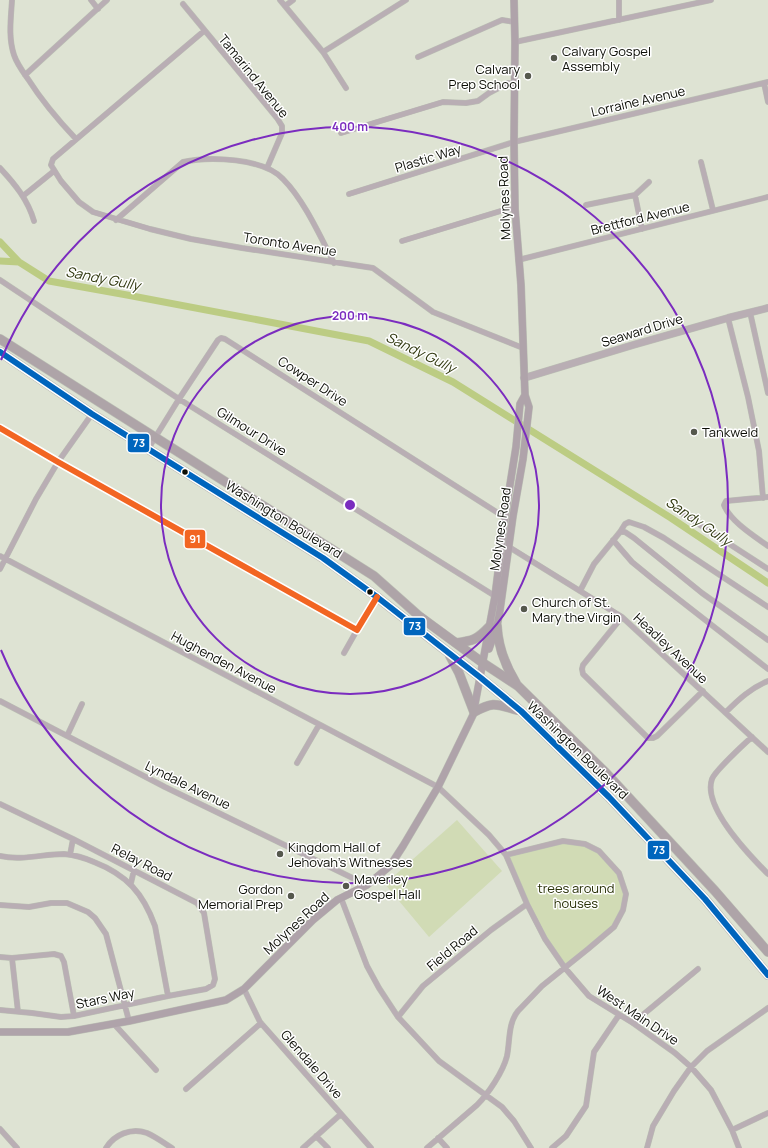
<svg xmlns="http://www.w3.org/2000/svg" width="768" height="1148" viewBox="0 0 768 1148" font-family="Manrope,sans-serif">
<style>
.green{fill:#d1dbb5}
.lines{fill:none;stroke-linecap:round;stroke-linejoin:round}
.canal{stroke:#bccc83;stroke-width:7}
.minor-casing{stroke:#bbbfb4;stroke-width:6}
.tertiary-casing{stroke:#bbbfb4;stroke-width:8}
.secondary-casing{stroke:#bbbfb4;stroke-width:8}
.trunk-casing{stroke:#bbbfb4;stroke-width:10}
.minor{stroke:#b9aeb4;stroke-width:5}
.tertiary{stroke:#b9aeb4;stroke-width:7}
.secondary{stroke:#afa3aa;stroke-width:7}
.trunk{stroke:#aea4a8;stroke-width:9}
.bus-1-casing{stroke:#fff;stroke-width:9}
.bus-2-casing{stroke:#fff;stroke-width:9}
.bus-1{stroke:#0065bd;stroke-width:6}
.bus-2{stroke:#f26522;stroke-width:6}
.ring{fill:none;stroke:#7b2cbf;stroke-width:2}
.poi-dot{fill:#55584d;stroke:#fff;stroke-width:1.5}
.bus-dot{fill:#0b0d05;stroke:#fff;stroke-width:1.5}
.labels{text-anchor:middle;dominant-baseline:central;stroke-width:3;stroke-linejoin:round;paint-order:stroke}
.poi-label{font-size:13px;fill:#0b0d05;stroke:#fff;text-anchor:start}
.street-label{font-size:13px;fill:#0b0d05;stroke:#fff}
.park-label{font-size:13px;fill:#293107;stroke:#fff}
.water-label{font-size:14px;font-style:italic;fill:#313910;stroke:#fff}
.centre{fill:#7b2cbf;stroke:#fff;stroke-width:2}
.ring-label{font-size:12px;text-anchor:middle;font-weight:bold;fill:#7b2cbf;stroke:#fff;stroke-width:3;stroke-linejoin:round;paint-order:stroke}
.line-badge{stroke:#fff;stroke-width:1.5}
.badge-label{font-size:11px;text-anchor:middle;font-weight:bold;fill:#fff}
</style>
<rect width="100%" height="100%" fill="#dee3d3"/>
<path class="green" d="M457,820L502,871L429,937L385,884Z
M563,841L585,844L599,851L619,873L626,894L623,910L614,927L565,965L545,939L506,855Z"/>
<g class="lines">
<path class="canal" d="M0,242L19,262L49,281L127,295L369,341L453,382L671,518L768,583
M0,261L19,262"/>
<defs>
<path id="minor" d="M12,0C11,18 8,37 14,55C17,64 23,72 28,79C42,101 58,120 76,139
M91,0L98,9
M280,0L323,52L346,88
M619,0V20
M183,4L277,118L282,126V133L267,168
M285,6L293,0
M204,31L53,159L51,165L61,181L79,202L93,212L150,229L191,239L242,248L373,268L433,312L523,348
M515,42L711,0
M323,52L406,0
M418,57L502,20L515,22
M25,75L107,0
M764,83L768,102
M341,133L443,102L466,103L478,101L489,93L508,83L515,85
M701,162L713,210
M0,168C15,184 28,200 34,221
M349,194L514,142L768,82
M635,195L642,229
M23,196L54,171
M586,205L635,195L649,182
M116,220L183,162C209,156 264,158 283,179C304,200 320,236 334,263
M402,241L504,210L515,209
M518,260L768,197
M0,280L179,399L495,596
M750,312L768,393
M728,318L748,397L759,451L763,498
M0,428L58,462L357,630L377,597
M148,449L179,399L218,340L221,338L225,339L498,513L505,516
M768,497L726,501L724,505C730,521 754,536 768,546
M680,512L768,569
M620,532H625L634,538L702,593L768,640
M613,540L632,562L654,580L768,669
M509,547L622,617L768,752
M0,556L438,787L489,835L506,855L527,904L545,939L565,968L589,996L633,1023L675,1053L691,1067L711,1090L732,1130L739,1148
M0,569L36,499L58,462L92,414
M580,591L594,564L620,532L625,524L629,522L644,527L664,538L768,607
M622,617L583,665L582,669L583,674L648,738H653L657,736L703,691
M344,653L357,630
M0,701L165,787L367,885
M726,712C739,699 751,688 768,681
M67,736L82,704
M752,737C744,744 715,771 712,779C702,807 750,856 768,874
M297,763L319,725
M0,804L73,839L197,903L204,913L215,979L213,985L206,989L168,996L74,1016L61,1017L32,1013L0,1010
M70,855L73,839
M0,856C21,861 43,854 64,854C74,855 85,858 94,862C127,875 143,893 155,926L168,996
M131,883L134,870
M341,898L367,966L379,988L398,1017L439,1061L502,1107L514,1121L531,1148
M0,905L29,907L51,903H67L88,912L95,918L106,934L129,1021
M0,957L12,958L54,954L61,956L64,962L74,1016
M12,958L18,1012
M244,989L260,1022L371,1148
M398,1017L423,986L491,930L527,904
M633,1023L698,969
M114,1024L156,1070
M186,1089L261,1023
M0,1129L17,1148
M732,1130L768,1113
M316,1136L328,1148
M438,1138L447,1148
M106,1148C114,1135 131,1127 147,1133C156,1137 164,1143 172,1148
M303,1148L341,1114
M427,1148L477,1105C488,1094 503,1072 507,1056C510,1041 508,1023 518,1011L542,986L588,949L614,927L623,910L626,894L619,873L599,851L585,844L563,841L506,855
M552,1148L566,1136L586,1106L594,1052L619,1015
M647,1148L653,1126L674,1091L691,1067L707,1051L768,1008"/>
<path id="tertiary" d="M524,378L633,345L728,318L768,308"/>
<path id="secondary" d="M489,649L497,626L500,610L513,516L523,459L529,407L525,395L521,285L515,209L514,142L515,42L514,0
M0,1032H68L129,1021L226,1000L244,989L313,920L337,900L367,885L390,866L403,846L438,787L473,715L495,596L505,516L516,447L520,404L525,395"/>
<path id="trunk" d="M0,339L374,576L419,616L483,663L518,686L605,772L715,891L768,952
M0,352L92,414L323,558L377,597L481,678L521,711L609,797L705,899L768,975
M497,626C498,647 505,665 516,683
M456,643C472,641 477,640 489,627
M450,656L459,673L474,712C494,701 496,704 517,710"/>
</defs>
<use href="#minor" class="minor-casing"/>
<use href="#tertiary" class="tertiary-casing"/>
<use href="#secondary" class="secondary-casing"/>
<use href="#trunk" class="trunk-casing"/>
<use href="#minor" class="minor"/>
<use href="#tertiary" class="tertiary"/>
<use href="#secondary" class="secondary"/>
<use href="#trunk" class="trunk"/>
<defs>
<path id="bus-1" d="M0,352L92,414L323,558L377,597L481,678L521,711L609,797L705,899L768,975"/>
<path id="bus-2" d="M0,428L58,462L357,630L377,597"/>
</defs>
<use href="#bus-1" class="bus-1-casing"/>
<use href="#bus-2" class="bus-2-casing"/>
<use href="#bus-1" class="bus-1"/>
<use href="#bus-2" class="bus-2"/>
</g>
<g class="ring">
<circle cx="350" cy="505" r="189"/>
<path d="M1 360A378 378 0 1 1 1 650"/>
</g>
<g class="poi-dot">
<circle cx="554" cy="58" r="4"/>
<circle cx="528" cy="76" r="4"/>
<circle cx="694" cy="432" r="4"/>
<circle cx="524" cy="609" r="4"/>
<circle cx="280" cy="854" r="4"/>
<circle cx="346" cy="886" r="4"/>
<circle cx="291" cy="896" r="4"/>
</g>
<g class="bus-dot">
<circle cx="185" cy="472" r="3.5"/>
<circle cx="370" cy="592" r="3.5"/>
</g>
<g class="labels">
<g class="poi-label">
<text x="562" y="51">Calvary Gospel<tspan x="562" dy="15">Assembly</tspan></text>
<text x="520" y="69" text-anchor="end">Calvary<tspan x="520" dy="15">Prep School</tspan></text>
<text x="702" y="432">Tankweld</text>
<text x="532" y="602">Church of St.<tspan x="532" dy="15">Mary the Virgin</tspan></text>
<text x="288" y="847">Kingdom Hall of<tspan x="288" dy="15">Jehovah's Witnesses</tspan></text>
<text x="354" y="879">Maverley<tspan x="354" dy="15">Gospel Hall</tspan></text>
<text x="283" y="889" text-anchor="end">Gordon<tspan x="283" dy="15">Memorial Prep</tspan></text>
</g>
<g class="street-label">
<text transform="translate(254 76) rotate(51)">Tamarind Avenue</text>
<text transform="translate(638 101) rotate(-13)">Lorraine Avenue</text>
<text transform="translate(428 158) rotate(-17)">Plastic Way</text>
<text transform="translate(504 198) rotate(-92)">Molynes Road</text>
<text transform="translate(640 218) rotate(-14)">Brettford Avenue</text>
<text transform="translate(290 244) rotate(9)">Toronto Avenue</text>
<text transform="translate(642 330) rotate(-17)">Seaward Drive</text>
<text transform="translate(313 381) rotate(33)">Cowper Drive</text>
<text transform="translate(252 431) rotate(32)">Gilmour Drive</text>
<text transform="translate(284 519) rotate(32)">Washington Boulevard</text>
<text transform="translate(500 529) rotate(-82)">Molynes Road</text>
<text transform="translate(671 648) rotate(43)">Headley Avenue</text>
<text transform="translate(224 662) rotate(28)">Hughenden Avenue</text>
<text transform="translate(578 750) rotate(44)">Washington Boulevard</text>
<text transform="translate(188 785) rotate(26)">Lyndale Avenue</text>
<text transform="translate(142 862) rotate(27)">Relay Road</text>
<text transform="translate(296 923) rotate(-43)">Molynes Road</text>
<text transform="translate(452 948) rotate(-40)">Field Road</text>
<text transform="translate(105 998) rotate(-12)">Stars Way</text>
<text transform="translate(638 1015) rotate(34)">West Main Drive</text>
<text transform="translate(312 1064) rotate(49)">Glendale Drive</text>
</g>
<g class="park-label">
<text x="576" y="888">trees around<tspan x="576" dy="15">houses</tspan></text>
</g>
<g class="water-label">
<text transform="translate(103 278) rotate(11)">Sandy Gully</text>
<text transform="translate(421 352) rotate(26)">Sandy Gully</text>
<text transform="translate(699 521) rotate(34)">Sandy Gully</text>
</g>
</g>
<circle cx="350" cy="505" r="6" class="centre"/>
<g class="ring-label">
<text x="350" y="131">400 m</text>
<text x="350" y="320">200 m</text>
</g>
<g class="line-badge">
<rect x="127" y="433" width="23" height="20" rx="4" fill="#0065bd"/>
<rect x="184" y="529" width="22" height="20" rx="4" fill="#f26522"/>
<rect x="403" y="617" width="23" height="19" rx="4" fill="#0065bd"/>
<rect x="647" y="840" width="23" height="20" rx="4" fill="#0065bd"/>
</g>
<g class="badge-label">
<text x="139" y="447">73</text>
<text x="195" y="543">91</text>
<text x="415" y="630">73</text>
<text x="659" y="854">73</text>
</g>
</svg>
